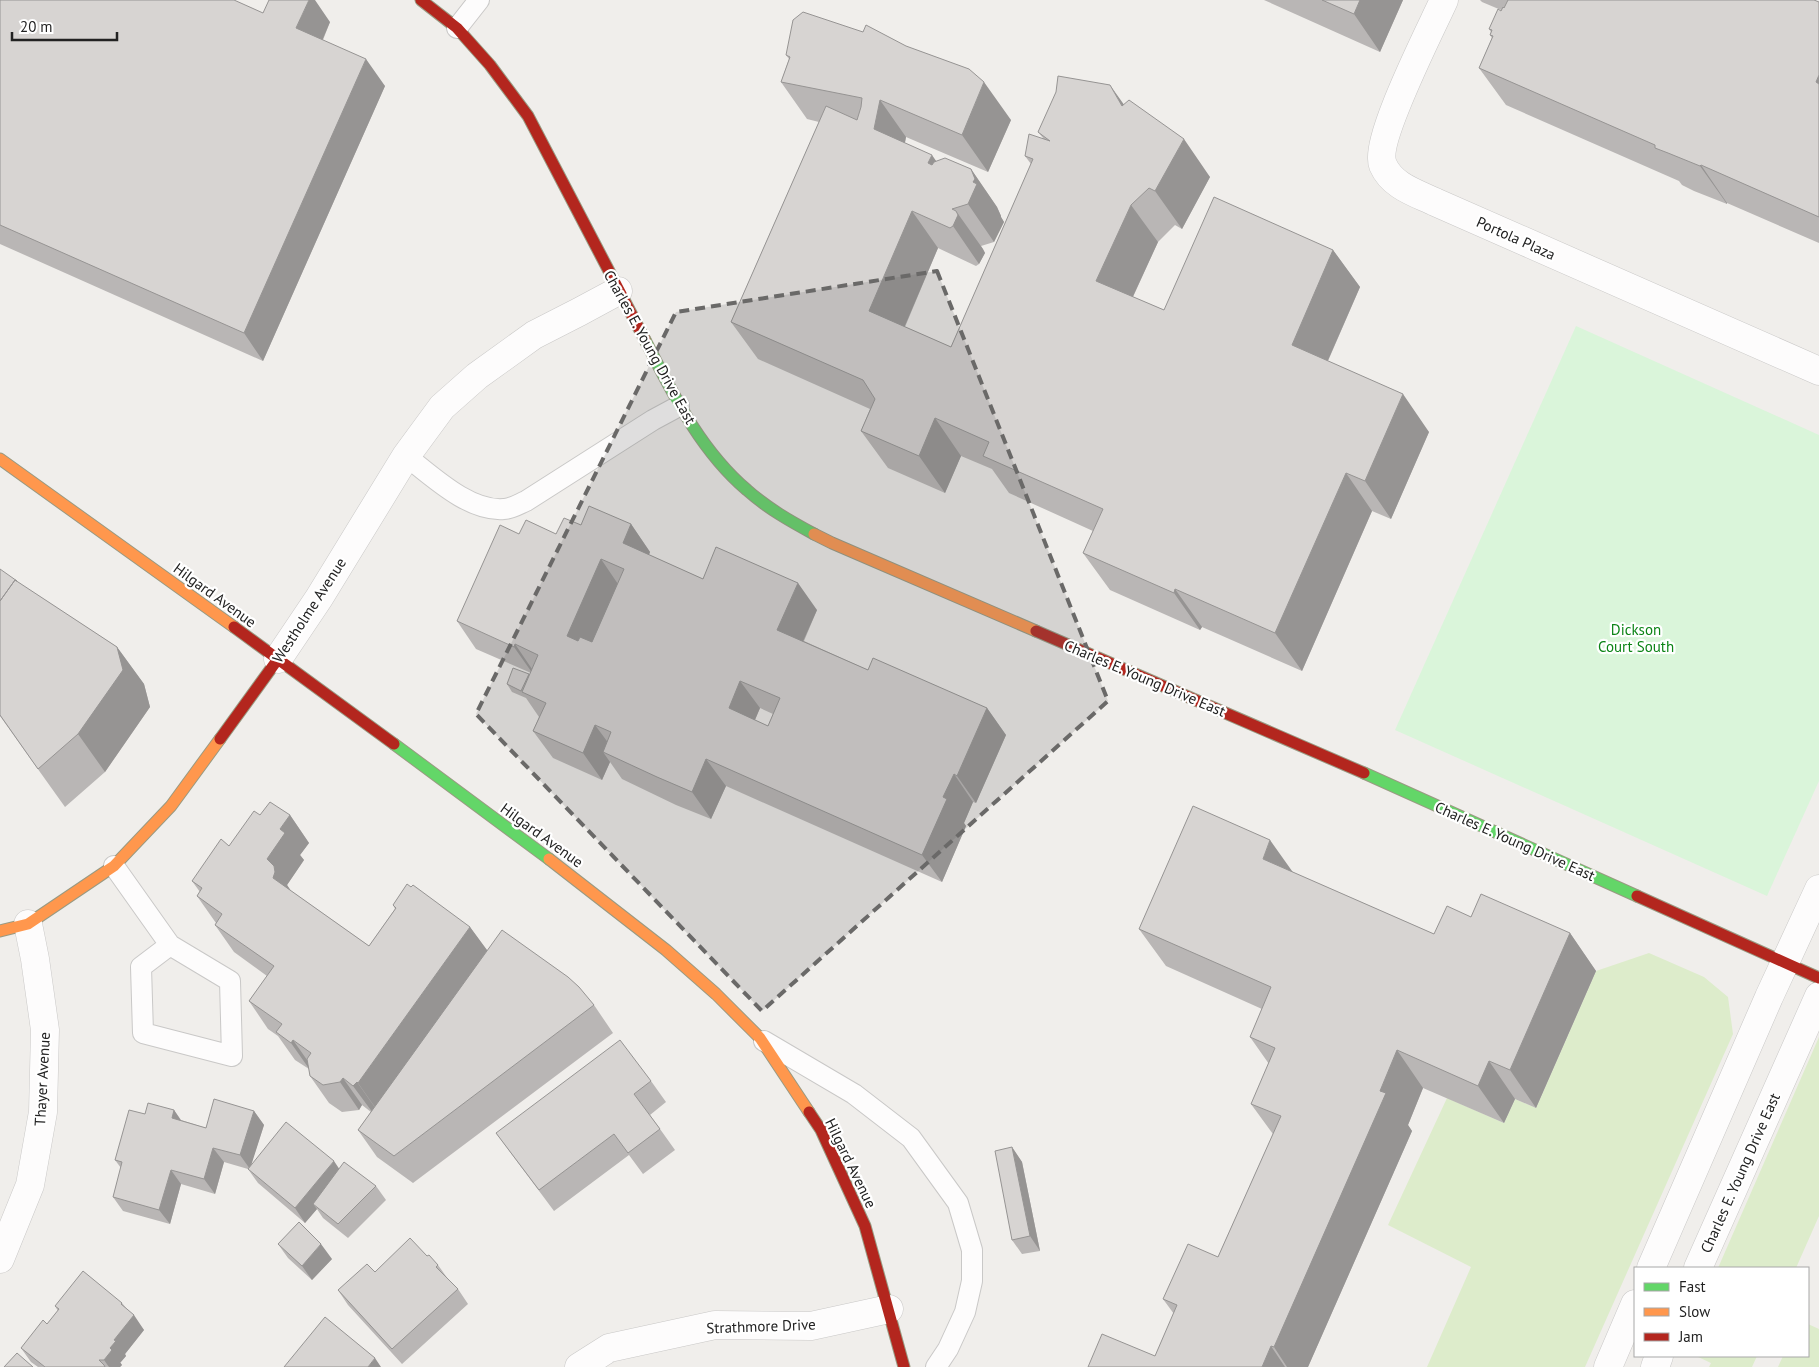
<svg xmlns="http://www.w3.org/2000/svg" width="1819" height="1367" viewBox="0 0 1819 1367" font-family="'PT Sans',sans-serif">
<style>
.grass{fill:#ddeccb}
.park{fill:#daf5da}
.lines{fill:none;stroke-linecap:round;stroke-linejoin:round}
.lane-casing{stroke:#c9c8c7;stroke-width:22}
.street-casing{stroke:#c9c8c7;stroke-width:29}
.fast-casing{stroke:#999a82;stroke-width:13}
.slow-casing{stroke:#999a82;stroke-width:13}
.jam-casing{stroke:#999a82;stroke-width:13}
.lane{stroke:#fdfcfc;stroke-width:20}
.street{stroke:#fdfcfc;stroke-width:28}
.fast{stroke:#63d668;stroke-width:11}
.slow{stroke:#ff974d;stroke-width:11}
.jam{stroke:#b3261e;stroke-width:11}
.wall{fill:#b9b6b5;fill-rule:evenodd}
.shaded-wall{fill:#969493}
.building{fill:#d7d4d2;stroke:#969493;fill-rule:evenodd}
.marked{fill:#6a6968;fill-opacity:0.2;stroke:#6a6968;stroke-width:4;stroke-dasharray:10 6;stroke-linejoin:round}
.labels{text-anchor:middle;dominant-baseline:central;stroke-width:4.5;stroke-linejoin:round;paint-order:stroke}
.street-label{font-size:15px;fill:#222;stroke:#fff}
.park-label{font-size:15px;fill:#0c8416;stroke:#fff}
</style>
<rect width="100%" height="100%" fill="#f0eeeb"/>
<path class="grass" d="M1649,953L1704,977L1728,997L1733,1034L1585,1367H1427L1471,1267L1388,1225L1447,1098L1504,1123L1515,1099L1536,1108L1596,971Z
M1819,1037V1216L1796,1268H1718Z
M1808,1324L1819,1329V1367H1778L1783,1356H1808Z
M1696,1356H1757L1752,1367H1709L1711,1363Z"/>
<path class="park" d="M1576,326L1819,435V781L1767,896L1395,730Z"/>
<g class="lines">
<defs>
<path id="lane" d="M457,28L479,0
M406,456C432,476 469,512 504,509C511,509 519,504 526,501L653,420L679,406
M114,866L170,945L141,967L143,1033L232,1056L230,981L170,945
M764,1041L854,1094L911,1138L958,1203L972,1250V1281L965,1312L948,1349L936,1367"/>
<path id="street" d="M1444,0C1432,27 1373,141 1383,165C1392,186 1416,193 1435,202L1819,371
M278,659L319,598L406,456L442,407L477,376L534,335L579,312L618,291
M0,1259L30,1185L43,1112L45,1030L35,959L28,924
M1651,1268L1769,997L1819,889
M1698,1268L1819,996
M579,1367L609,1348L715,1325L811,1326L889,1309
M1608,1367L1635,1304
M1655,1367L1659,1356"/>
<path id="fast" d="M645,340C673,394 700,450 747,490C767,508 790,521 814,534
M394,744L549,859
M1364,773L1637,896"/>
<path id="slow" d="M0,459L234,627
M814,534L832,543L1036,631
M549,859L666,950L716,994L760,1038L809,1112
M0,931L28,924L114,866L171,806L220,739"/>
<path id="jam" d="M421,0L457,28L490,65L528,116L645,340
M234,627L394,744
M1036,631L1364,773
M220,739L278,659
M1637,896L1819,978
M809,1112L821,1130L865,1226L904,1367"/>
</defs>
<use href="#lane" class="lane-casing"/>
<use href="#street" class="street-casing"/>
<use href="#fast" class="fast-casing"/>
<use href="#slow" class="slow-casing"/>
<use href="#jam" class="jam-casing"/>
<use href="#lane" class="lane"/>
<use href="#street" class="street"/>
<use href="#fast" class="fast"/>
<use href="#slow" class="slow"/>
<use href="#jam" class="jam"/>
</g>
<path class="wall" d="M0,0L263,13L330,22L323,40L385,86L263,361L0,244Z
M1264,0H1403L1380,52Z
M1480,0H1814L1819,2V243L1727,203V204L1694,191L1682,185L1679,181L1506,105L1479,68L1492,38L1490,35L1491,32L1489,29L1501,10L1482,2Z
M786,55L1011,120L988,172L906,137L905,143L936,161L971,169L997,207L1001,216V217L1004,222L994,242L981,246L985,253L979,264L976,266L938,248L905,327L951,347L1031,164L1025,156L1043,138L1038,132L1123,104L1210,177L1182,229L1175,225L1158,242L1133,297L1164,310L1333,250L1360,287L1328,361L1429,432L1391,519L1372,511L1302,671L1202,627L1200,630L1110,590L1083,553L1093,531L1009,493L992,469L961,456L945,493L888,468L861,431L870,409L758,359L731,322L819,122L807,119L781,82L789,59Z
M631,524L650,552L649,555L703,579L817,610L804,641L868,670L987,708L1006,735L976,803L973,802L964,823L966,826L942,882L726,786L711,819L676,805L622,779L610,762L602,780L553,758L533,731L539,717L526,698L512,692L507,684L529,674L530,675L531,673L476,649L457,621L519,534H556L581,525ZM760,708L773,714L768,726L755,720Z
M17,582L117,647L144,684L150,707L105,772L65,807L0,716Z
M260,815H290L309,843L300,855L304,860L287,885L291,891L369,946L395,909L393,905L470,927L487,951L594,1005L613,1033L413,1183L377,1157L358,1130L371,1112L362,1105L359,1110L342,1112L329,1103L310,1076L309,1069L295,1060L278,1036L268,1029L249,1001L267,976L234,952L215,925L216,923L197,896L200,892L192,881L229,846Z
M1292,872L1434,934L1471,917L1570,933L1596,971L1536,1108L1515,1099L1504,1123L1423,1088L1408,1125L1412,1131L1308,1367H1088L1155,1356L1174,1314L1163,1299L1218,1257L1273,1134L1251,1104L1269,1064L1250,1037L1262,1009L1166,966L1139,929Z
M651,1081L666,1102L650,1115L675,1150L643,1174L629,1155L554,1211L496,1133Z
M174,1110L181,1120L206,1128L254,1111L264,1125L251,1164L339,1169L376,1186L386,1200L348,1238L323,1218L317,1209L305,1223L258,1183L248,1169L224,1162L215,1194L181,1184L170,1224L123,1211L113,1197L121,1168L115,1160L145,1114Z
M1012,1147L1022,1162L1040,1251L1022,1254L1012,1240Z
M278,1244L332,1259L312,1280L288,1258Z
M438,1265L448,1279L458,1289L468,1304L402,1364L348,1305L338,1290L375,1272Z
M122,1303L144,1330L125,1354L126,1356L120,1363L122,1365L120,1367H38L31,1362L21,1348L47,1324L58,1311L55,1306Z"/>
<path class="shaded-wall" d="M309,0H315L330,22L316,55L296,28Z
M1360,0H1403L1380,52L1354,14Z
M366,59L385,86L263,361L244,333Z
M1819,75V87L1816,82Z
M984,82L1011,120L988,172L962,135Z
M1110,85L1137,123L1122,106Z
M880,100L906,137L900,166L874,129Z
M1184,139L1210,177L1182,229L1155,191Z
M932,155L958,193L928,163Z
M1701,165L1727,203V204L1700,166Z
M971,169L997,207L1001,216V217L1004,222L994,242L968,204L973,182Z
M1131,205L1158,242L1123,318L1096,281Z
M912,211L938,248L895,349L869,311Z
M956,211L983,249L985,253L979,264L953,226Z
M1333,250L1360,287L1318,383L1292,345Z
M1403,394L1429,432L1391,519L1365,481Z
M935,418L961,456L945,493L919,456Z
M1346,473L1372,511L1302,671L1275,633Z
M631,524L650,552L642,571L623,543Z
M601,559L620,587L586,663L567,636Z
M798,583L817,610L796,657L777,630Z
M1175,589L1202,627L1200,630L1174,593Z
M515,644L534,672L533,674L514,647Z
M117,647L144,684L150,707L105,772L78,734Z
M740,681L760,708L748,736L729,708Z
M987,708L1006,735L976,803L957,776Z
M595,725L615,752H603L610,762L602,780L583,753Z
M706,759L726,786L711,819L692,792Z
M954,774L973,802L964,823L966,826L942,882L922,855L943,797Z
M290,815L309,843L300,855L304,860L287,885L293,894L273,878L267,859L280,829Z
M1270,840L1297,878L1263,859Z
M470,927L490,954L377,1110L358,1083Z
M1570,933L1596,971L1536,1108L1510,1070Z
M293,1040L312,1067L310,1070L291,1043Z
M1397,1050L1423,1088L1408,1125L1412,1131L1308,1367H1287L1274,1347Z
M1489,1061L1515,1099L1504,1123L1478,1086Z
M343,1078L362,1105L359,1110L340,1082Z
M357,1082L376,1109L373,1113L353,1086Z
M174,1110L184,1125L172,1118Z
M254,1111L264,1125L250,1169L240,1155Z
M1012,1147L1022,1162L1040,1251L1030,1236Z
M213,1148L224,1162L215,1194L204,1179Z
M334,1161L344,1176L313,1204L317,1209L305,1223L295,1208Z
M171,1170L181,1184L170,1224L159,1210Z
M321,1244L332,1259L312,1280L302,1266Z
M134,1315L144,1330L125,1354L126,1356L120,1363L110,1348L114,1340Z
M1271,1346L1285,1367H1262Z
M112,1350L122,1365L120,1367H109L104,1360Z
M375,1358L381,1367H368Z"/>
<path class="building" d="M0,0H234L263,13L269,0H309L296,28L366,59L244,333L0,225Z
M1322,0H1360L1354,14Z
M1508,0H1814L1819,2V75L1816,82L1819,84V217L1701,165L1700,166L1668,153L1655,148V145L1479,68L1493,36L1490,35L1492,30L1489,29L1498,9L1501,11L1503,7L1504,8Z
M803,12L863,32L866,25L906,46L969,69L984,82L962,135L880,100L874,129L932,155L928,163L932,165L934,162L945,158L971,169L975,179L973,182L977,184L968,204L952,209L956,211L958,215L953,226L950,228L912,211L869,311L951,347L1033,159L1025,156L1029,134L1050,141L1038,132L1056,92L1058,76L1110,85L1122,106L1129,100L1184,139L1155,191L1149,188L1131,205L1096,281L1164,310L1214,197L1333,250L1292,345L1403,394L1365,481L1346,473L1275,633L1175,589L1174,593L1083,553L1103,509L983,456L989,442L935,418L919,456L861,431L875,399L863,380L731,322L826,106L857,120L861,107L862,98L781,82L790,57L786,55L793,20Z
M589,506L631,524L623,543L703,579L716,547L798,583L777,630L868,670L873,658L987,708L957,776L954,774L943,797L947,799L922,855L706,759L692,792L657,777L603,752L611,732L595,725L583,753L533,731L546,703L522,692L538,655L515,644L514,647L457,621L500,525L519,534L526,520L556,534L564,518L581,525ZM601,559L624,569L592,642L580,637L578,641L567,636ZM740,681L780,698L768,726L729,708Z
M0,569L17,581L15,580L0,601Z
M15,580L117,647L123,670L78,734L38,769L0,715V601Z
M513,668L529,674L521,691L507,684Z
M270,802L290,815L280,829L285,833L267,859L274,866L275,872L273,878L369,946L396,908L393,905L407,884L411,887L413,885L470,927L358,1083L357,1082L353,1086L343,1078L340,1082L323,1085L310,1076L307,1059L311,1053L293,1040L291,1043L276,1032L282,1024L249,1001L274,966L215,925L222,914L197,896L202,888L192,881L221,839L229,846L254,811L260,815Z
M1193,806L1270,840L1263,859L1434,934L1447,906L1471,917L1481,894L1570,933L1510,1070L1489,1061L1478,1086L1397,1050L1380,1091L1386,1093L1274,1347L1271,1346L1262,1367H1088L1102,1334L1155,1356L1177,1305L1163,1299L1188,1244L1218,1257L1281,1116L1251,1104L1275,1048L1250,1037L1271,987L1139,929Z
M502,930L568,977L579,987L594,1005L394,1156L358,1130Z
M620,1040L651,1081L634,1094L660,1129L628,1153L614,1134L539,1190L496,1133Z
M214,1099L254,1111L240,1155L213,1148L204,1179L171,1170L159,1210L113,1197L122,1162L115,1160L129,1110L145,1114L148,1103L174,1110L172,1118L206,1128Z
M286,1122L334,1161L295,1208L248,1169Z
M1012,1147L1030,1236L1012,1240L995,1151Z
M344,1162L376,1186L338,1224L313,1204Z
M299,1222L321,1244L302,1266L278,1244Z
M410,1238L427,1256L429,1255L438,1265L436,1267L458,1289L392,1349L338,1290L367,1264L375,1272Z
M83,1271L122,1303L121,1304L134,1315L114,1340L116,1341L110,1348L112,1350L104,1360H99L104,1365L105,1367H45L21,1348L43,1320L47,1324L59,1309L55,1306Z
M325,1317L375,1358L368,1367H284Z
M17,1353L33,1367H4Z"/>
<path class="marked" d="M937,271L1108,701L762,1011L476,714L676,312Z"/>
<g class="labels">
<g class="street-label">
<text transform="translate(1516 238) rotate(24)">Portola Plaza</text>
<text transform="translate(650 347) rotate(61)">Charles E. Young Drive East</text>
<text transform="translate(215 595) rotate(36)">Hilgard Avenue</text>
<text transform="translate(309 610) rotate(-57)">Westholme Avenue</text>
<text transform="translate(1145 678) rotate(23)">Charles E. Young Drive East</text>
<text transform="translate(542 835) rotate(36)">Hilgard Avenue</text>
<text transform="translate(1515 841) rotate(24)">Charles E. Young Drive East</text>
<text transform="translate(42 1079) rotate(-87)">Thayer Avenue</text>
<text transform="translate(851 1163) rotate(64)">Hilgard Avenue</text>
<text transform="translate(1740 1173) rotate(-66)">Charles E. Young Drive East</text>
<text transform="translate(761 1326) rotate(-2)">Strathmore Drive</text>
</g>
<g class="park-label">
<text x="1636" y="629">Dickson<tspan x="1636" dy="17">Court South</tspan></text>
</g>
</g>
<rect x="1634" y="1267" width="175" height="90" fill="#ffffff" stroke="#a7a7a7"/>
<rect x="1644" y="1283" width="25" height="8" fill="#63d668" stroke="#a7a7a7"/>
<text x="1679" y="1292" font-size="15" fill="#222222">Fast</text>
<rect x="1644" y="1308" width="25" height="8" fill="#ff974d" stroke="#a7a7a7"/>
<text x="1679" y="1317" font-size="15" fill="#222222">Slow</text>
<rect x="1644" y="1333" width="25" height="8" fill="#b3261e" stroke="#a7a7a7"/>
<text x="1679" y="1342" font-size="15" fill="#222222">Jam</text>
<path d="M12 32v8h105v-8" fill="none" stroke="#222222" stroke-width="2.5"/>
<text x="20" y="32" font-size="15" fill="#222222" stroke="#ffffff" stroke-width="4" paint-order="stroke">20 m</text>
</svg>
